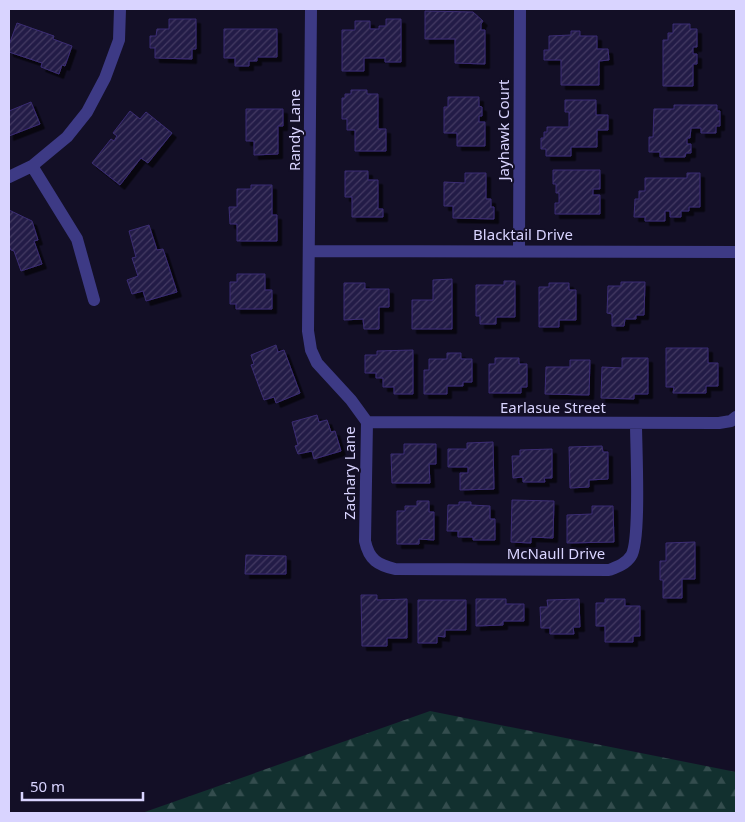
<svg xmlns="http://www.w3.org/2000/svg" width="745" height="822" viewBox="0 0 745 822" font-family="'Noto Sans',sans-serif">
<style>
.forest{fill:url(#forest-firs)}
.building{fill:url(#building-hatch);stroke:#3b2d73;filter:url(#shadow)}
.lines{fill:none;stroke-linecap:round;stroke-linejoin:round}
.street{stroke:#3d3a85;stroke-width:12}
.labels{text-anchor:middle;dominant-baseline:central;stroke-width:4;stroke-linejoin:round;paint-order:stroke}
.street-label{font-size:15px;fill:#d9d4ff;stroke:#130f26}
</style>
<defs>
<pattern id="forest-firs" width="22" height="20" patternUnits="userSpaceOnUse" patternTransform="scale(1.25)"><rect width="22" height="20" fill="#12302f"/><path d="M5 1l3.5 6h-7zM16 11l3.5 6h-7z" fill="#344d4e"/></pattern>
<pattern id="building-hatch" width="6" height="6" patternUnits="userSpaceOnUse" patternTransform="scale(1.25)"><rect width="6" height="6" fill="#241b47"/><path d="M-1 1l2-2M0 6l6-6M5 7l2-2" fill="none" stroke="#433b63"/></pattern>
<filter id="shadow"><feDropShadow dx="4.5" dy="4.5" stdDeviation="0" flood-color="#0009"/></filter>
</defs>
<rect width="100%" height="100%" fill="#130f26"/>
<path class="forest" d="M430,711L736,772V813H142Z"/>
<path class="building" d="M425,11L473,12L483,21L481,24V30H485V64L455,63V39H425Z
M169,19H196V49H192V59L155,58V48H150V36H156L157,29H169Z
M386,19H401V62H385V58H364V71H342V30H355V21H370V29H379V26H386Z
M17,23L54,36L53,39L72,46L65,66L62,65L59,74L41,67L42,63L9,52V45Z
M673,24H690V29H697V47H693V54H697V64H693V86H663V40H668V33H673Z
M224,29H277V57H257V61H249V66H235V58H224Z
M571,31H580V36H597V49H608L609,60L599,61V85H561V60H544V50H549V36L571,35Z
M351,90H367V94H378V129H386V151H355V130H347V119H342V98H345V94H351Z
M448,97H479V106L482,107V116H479V122H485V146H457V133H444V107H448Z
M565,100H596V115H608V130H597V147H571V156H546V149H541V138H544V132H547V127H569V112H565Z
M31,102L40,124L9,136V111Z
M674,105H717V111H720V126H716V133H701V128H691L690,138H687V144H691V153H686L685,157H660V152H649V137H653L654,109H674Z
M246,109H283V126H278V154L254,155V141H246Z
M130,111L140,119L146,112L172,133L148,163L141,158L120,185L92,163L111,139L114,141L117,136L113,133Z
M553,170H600V189H593V195H600V214H555V203H559V193H556V184H553Z
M345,171H368V180H378V209H383V217H352V197H345Z
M465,173H486V199H491V207H494V219L453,218V206H444V182L465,183Z
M687,173H700V207H689V211H681V217H670V211H665V221H645V217H634L635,199H639V191H645V178H687Z
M251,185H272V215H277V241H237V224H230L229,207H237V189H251Z
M9,210L32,221L38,240L34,241L42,264L21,271L14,251L11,250L9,246Z
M149,225L157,250L163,249L177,292L146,301L143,291L132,294L127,280L138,276L132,258L136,257L129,231Z
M237,274H265V290H272V309H236V304H230V282H237Z
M452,279V329H412V300H433V280Z
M504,281H515V317H496V324H480V316H476V285H504Z
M621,282H645L644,315H636V319H625L624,326H612V314L607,313L608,286H621Z
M344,283H365V289H389V307H379V329H364L363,319L344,320Z
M549,283H569V290H576V320H559V327H539V287H549Z
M276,345L278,352L284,350L300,393L276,403L274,397L264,400L251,365L254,364L251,355Z
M666,348H708V363H718V386H706V393H673L674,387H666Z
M413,350V394H394V387H383V378H376V373H365V355H377V351Z
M447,353H461V359H472V382H463V386H447V394H424V370H429V359H447Z
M495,358H519V364H527V387H521V393H489V364H495Z
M622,358H648V394H634V399L601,398L602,367L622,368Z
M570,360H590L589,395L545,394L546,367H570Z
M317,415L319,422L327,420L331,432L335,431L341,451L314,459L312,451L298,454L295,446L298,445L292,422Z
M493,442L494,489L460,490V473H468V467H448V449H467V443Z
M404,444H436V464H429L430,483H392L391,454H404Z
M602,446L603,452H608V479L589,480V487L570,488L569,447Z
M552,449V478H544L545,482H523V477L513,478L512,456H520V450Z
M512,500L554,501L553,538L531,537V543L511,542Z
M417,501H429V512H434V540L419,539V544H397V511H405V506H417Z
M459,502H471V505L490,506V519H495V540H473V537H458V531H447L448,505H459Z
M592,506H613L614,542L567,543V515L592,514Z
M695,542V579H682V598H663V580H660V561H666V543Z
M246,555L286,556V574H245Z
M361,595H377V600L407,599V638H387V646H362Z
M476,599H506V604H524V621H503V625L476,626Z
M579,599L580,627H573L574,634H550V628H541L540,607H548L547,600Z
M605,599H625V606H640V636H633V642H605V626H596V603H605Z
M418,600H466V630H445V637L437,636V643H418Z"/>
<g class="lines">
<path class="street" d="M311,9L308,331L311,350L317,363L351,400L367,422L365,541C369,560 378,565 395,569L609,570C617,567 626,564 631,556C641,541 636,447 636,424
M32,166L77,239L94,300
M9,177L32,166L67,137L87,112L105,78L119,40L120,9
M519,250L520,9
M310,251L736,252
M367,422L719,423L731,421L736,417"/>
</g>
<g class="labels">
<g class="street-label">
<text transform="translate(294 130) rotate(-90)">Randy Lane</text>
<text transform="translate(503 130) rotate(-90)">Jayhawk Court</text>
<text x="523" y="234">Blacktail Drive</text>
<text x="553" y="407">Earlasue Street</text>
<text transform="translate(349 473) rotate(-90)">Zachary Lane</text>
<text x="556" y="553">McNaull Drive</text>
</g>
</g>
<rect width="745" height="822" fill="none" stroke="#d9d4ff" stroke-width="20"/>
<path d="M22 792v8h121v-8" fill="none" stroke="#d9d4ff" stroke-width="2.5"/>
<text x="30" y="792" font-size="15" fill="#d9d4ff" stroke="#130f26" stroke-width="4" paint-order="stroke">50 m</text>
</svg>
